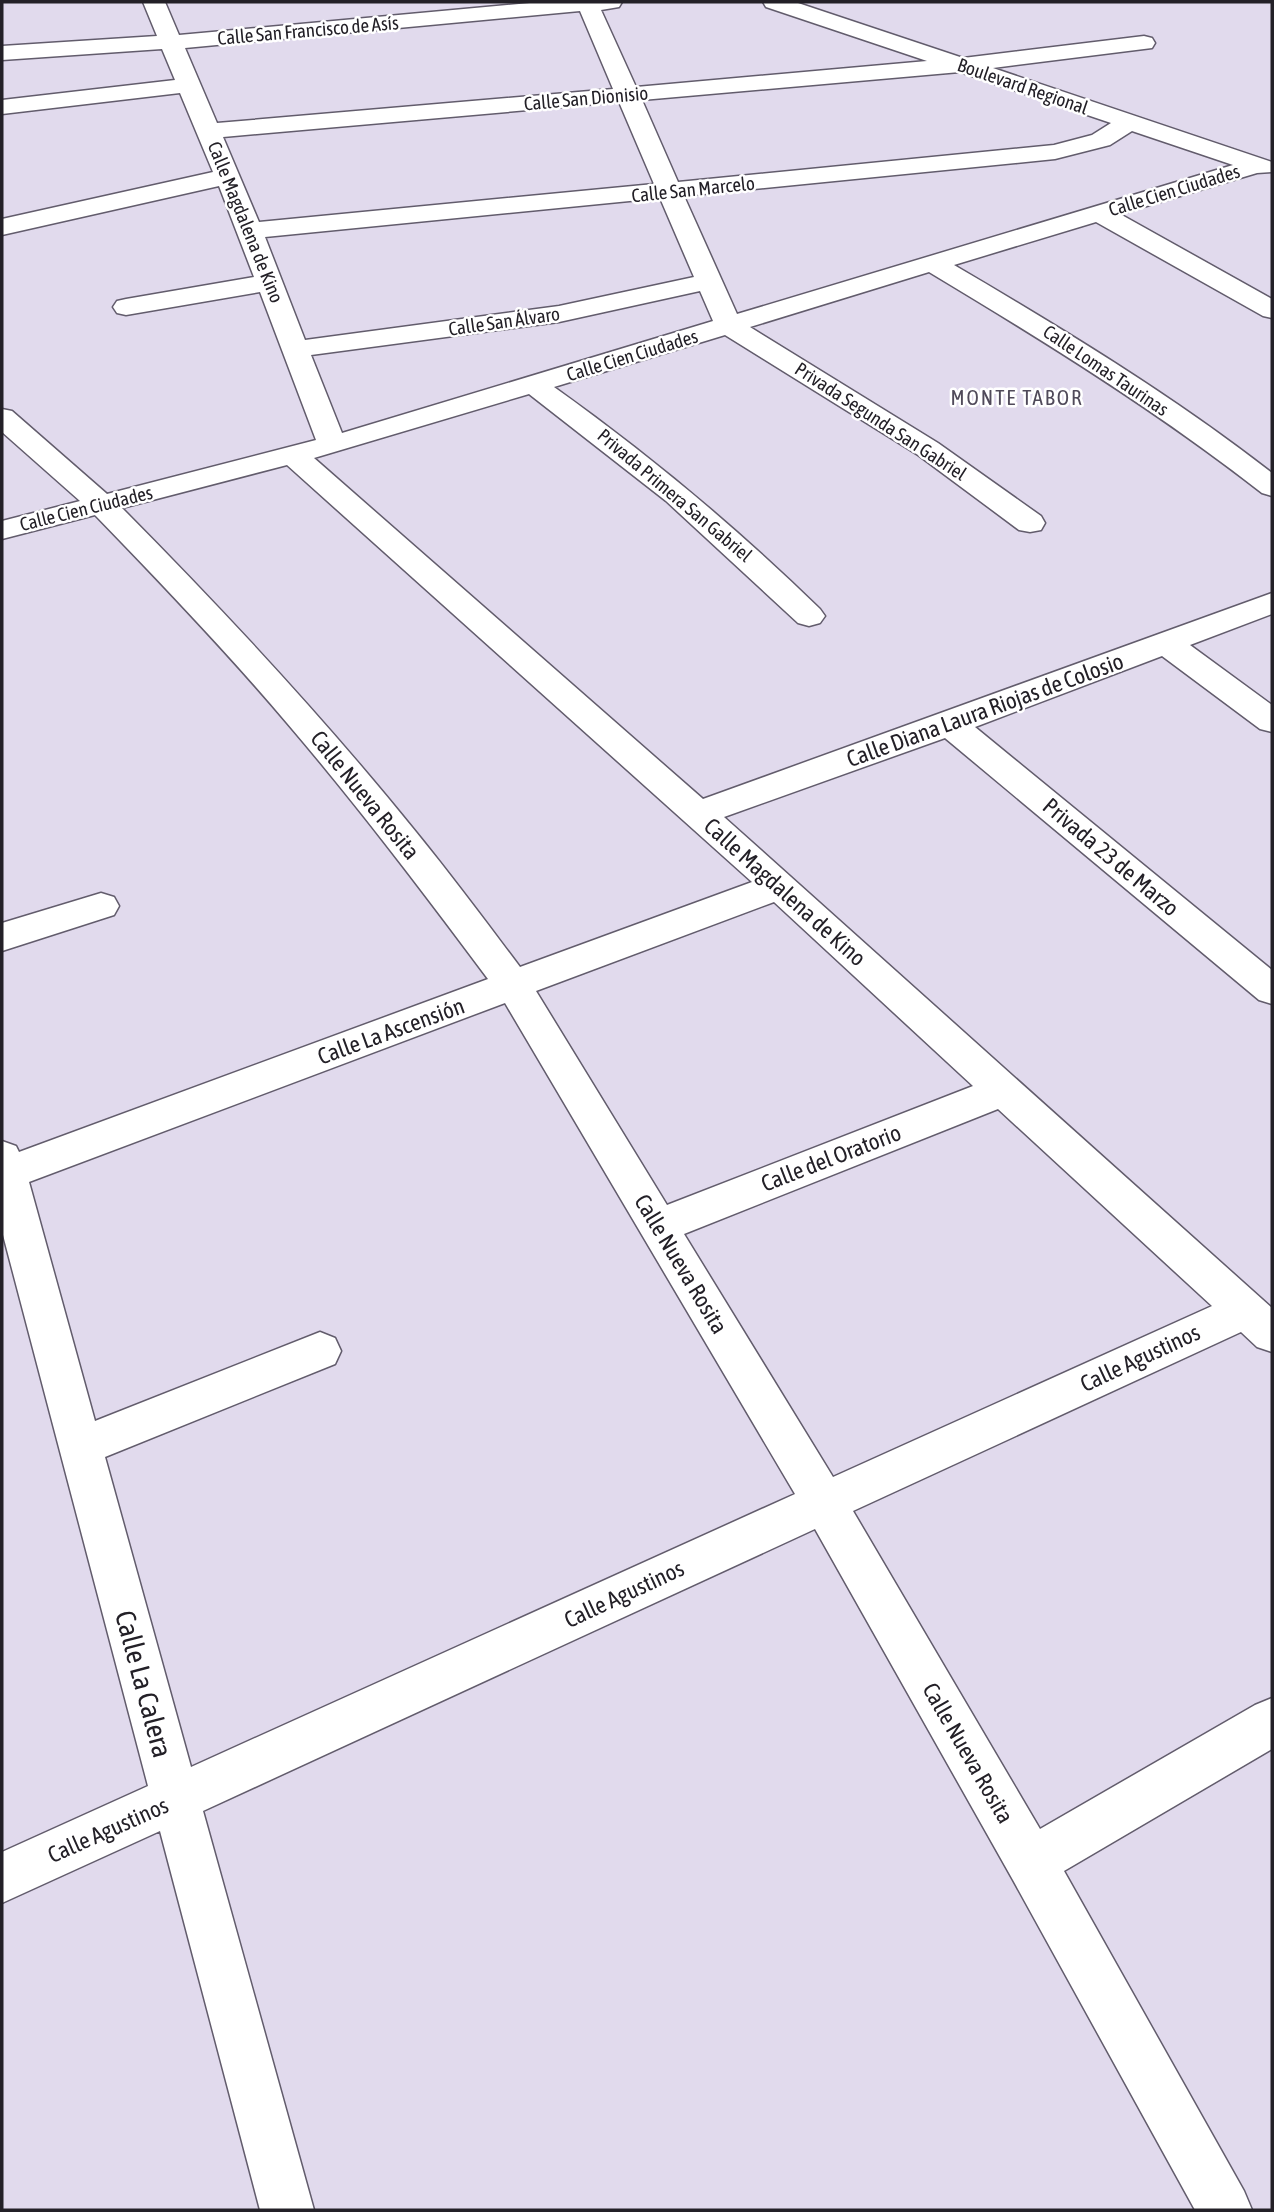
<svg xmlns="http://www.w3.org/2000/svg" width="1274" height="2212" viewBox="0 0 1274 2212" font-family="'Asap Condensed',sans-serif">
<style>
.lines{fill:none;stroke-linecap:round;stroke-linejoin:round}
.minor-casing{stroke:#625c6c;stroke-width:3}
.minor{fill:#fff;fill-rule:evenodd}
.labels{text-anchor:middle;dominant-baseline:central;stroke-width:5;stroke-linejoin:round;paint-order:stroke}
.far-street-label{font-size:19px;fill:#232027;stroke:#fff}
.far-quarter-label{font-size:21px;letter-spacing:2px;fill:#504a5a;stroke:#fff}
.street-label{font-size:23px;fill:#232027;stroke:#fff}
.near-street-label{font-size:28px;fill:#232027;stroke:#fff}
</style>
<rect width="100%" height="100%" fill="#e1daed"/>
<g class="lines">
<defs>
<path id="minor" d="M143,2H165L179,35L541,2H622L619,7L601,10L636,87L927,61L766,7L763,2H795L963,58L1144,36L1152,38L1155,43L1152,48L993,68L1272,162V172L1257,173L1120,214L1272,299V318L1263,316L1096,222L954,265C1063,329 1172,395 1272,473V496L1262,493C1157,411 1044,341 929,272L750,327L938,443L1041,516L1045,523L1041,530L1030,532L1019,530L918,455L725,335L554,387C648,454 737,528 820,609L825,616L820,623L809,626L798,623L666,501L529,394L314,458L703,799L1272,593V614L1190,645L1272,705V732L1260,729L1162,656L975,727L1272,970V1004L1259,1000L945,738L724,817L1272,1308V1352L1257,1347L1241,1332L853,1511L1040,1829L1255,1705L1272,1698V1749L1064,1871L1244,2191L1252,2210H1195L1013,1880L815,1529L203,1811L314,2210H260L160,1831L2,1903V1852L148,1786L2,1231V1141L16,1146L19,1152L488,979C423,892 358,806 287,723C226,651 161,583 95,515L2,539V521L80,501L2,432V409L12,411L107,494L316,440L260,292L126,315L117,313L113,307L117,301L126,299L254,277L219,186L2,235V219L213,172L180,93L2,114V100L175,80L162,49L2,60V46L157,36ZM580,11L613,89L217,123L185,48ZM960,72L1111,123L1092,135L1054,145L678,182L642,100ZM619,102L654,184L259,222L223,137ZM1132,131L1233,165L737,314L684,196L1055,159L1110,145ZM660,198L694,277L559,306L305,340L265,237ZM700,291L713,321L342,433L311,355L559,322ZM287,465L752,882L520,967C486,922 452,876 416,832C324,718 225,612 122,508ZM774,902L973,1086L667,1205L536,991ZM505,1003L795,1494L191,1767L105,1457L335,1364L341,1351L335,1338L320,1332L95,1421L29,1182ZM998,1109L1212,1306L833,1477L684,1234Z
M101,893L114,897L119,906L114,915L2,951V923Z"/>
</defs>
<use href="#minor" class="minor-casing"/>
<use href="#minor" class="minor"/>
</g>
<g class="labels">
<g class="far-street-label">
<text transform="translate(308 30) rotate(-5)">Calle San Francisco de Asís</text>
<text transform="translate(1023 86) rotate(19)">Boulevard Regional</text>
<text transform="translate(586 98) rotate(-5)">Calle San Dionisio</text>
<text transform="translate(693 189) rotate(-6)">Calle San Marcelo</text>
<text transform="translate(1174 190) rotate(-17)">Calle Cien Ciudades</text>
<text transform="translate(246 222) rotate(68)">Calle Magdalena de Kino</text>
<text transform="translate(504 321) rotate(-8)">Calle San Álvaro</text>
<text transform="translate(632 355) rotate(-17)">Calle Cien Ciudades</text>
<text transform="translate(1106 370) rotate(34)">Calle Lomas Taurinas</text>
<text transform="translate(881 421) rotate(33)">Privada Segunda San Gabriel</text>
<text transform="translate(675 495) rotate(40)">Privada Primera San Gabriel</text>
<text transform="translate(86 508) rotate(-14)">Calle Cien Ciudades</text>
</g>
<g class="far-quarter-label">
<text x="1017" y="397">MONTE TABOR</text>
</g>
<g class="street-label">
<text transform="translate(985 710) rotate(-20)">Calle Diana Laura Riojas de Colosio</text>
<text transform="translate(365 795) rotate(51)">Calle Nueva Rosita</text>
<text transform="translate(1111 857) rotate(40)">Privada 23 de Marzo</text>
<text transform="translate(785 892) rotate(42)">Calle Magdalena de Kino</text>
<text transform="translate(391 1031) rotate(-20)">Calle La Ascensión</text>
<text transform="translate(831 1158) rotate(-21)">Calle del Oratorio</text>
<text transform="translate(681 1264) rotate(59)">Calle Nueva Rosita</text>
<text transform="translate(1140 1358) rotate(-25)">Calle Agustinos</text>
<text transform="translate(624 1594) rotate(-25)">Calle Agustinos</text>
<text transform="translate(968 1753) rotate(60)">Calle Nueva Rosita</text>
<text transform="translate(108 1830) rotate(-24)">Calle Agustinos</text>
</g>
<g class="near-street-label">
<text transform="translate(144 1684) rotate(75)">Calle La Calera</text>
</g>
</g>
<rect width="1274" height="2212" fill="none" stroke="#232027" stroke-width="7"/>
</svg>
